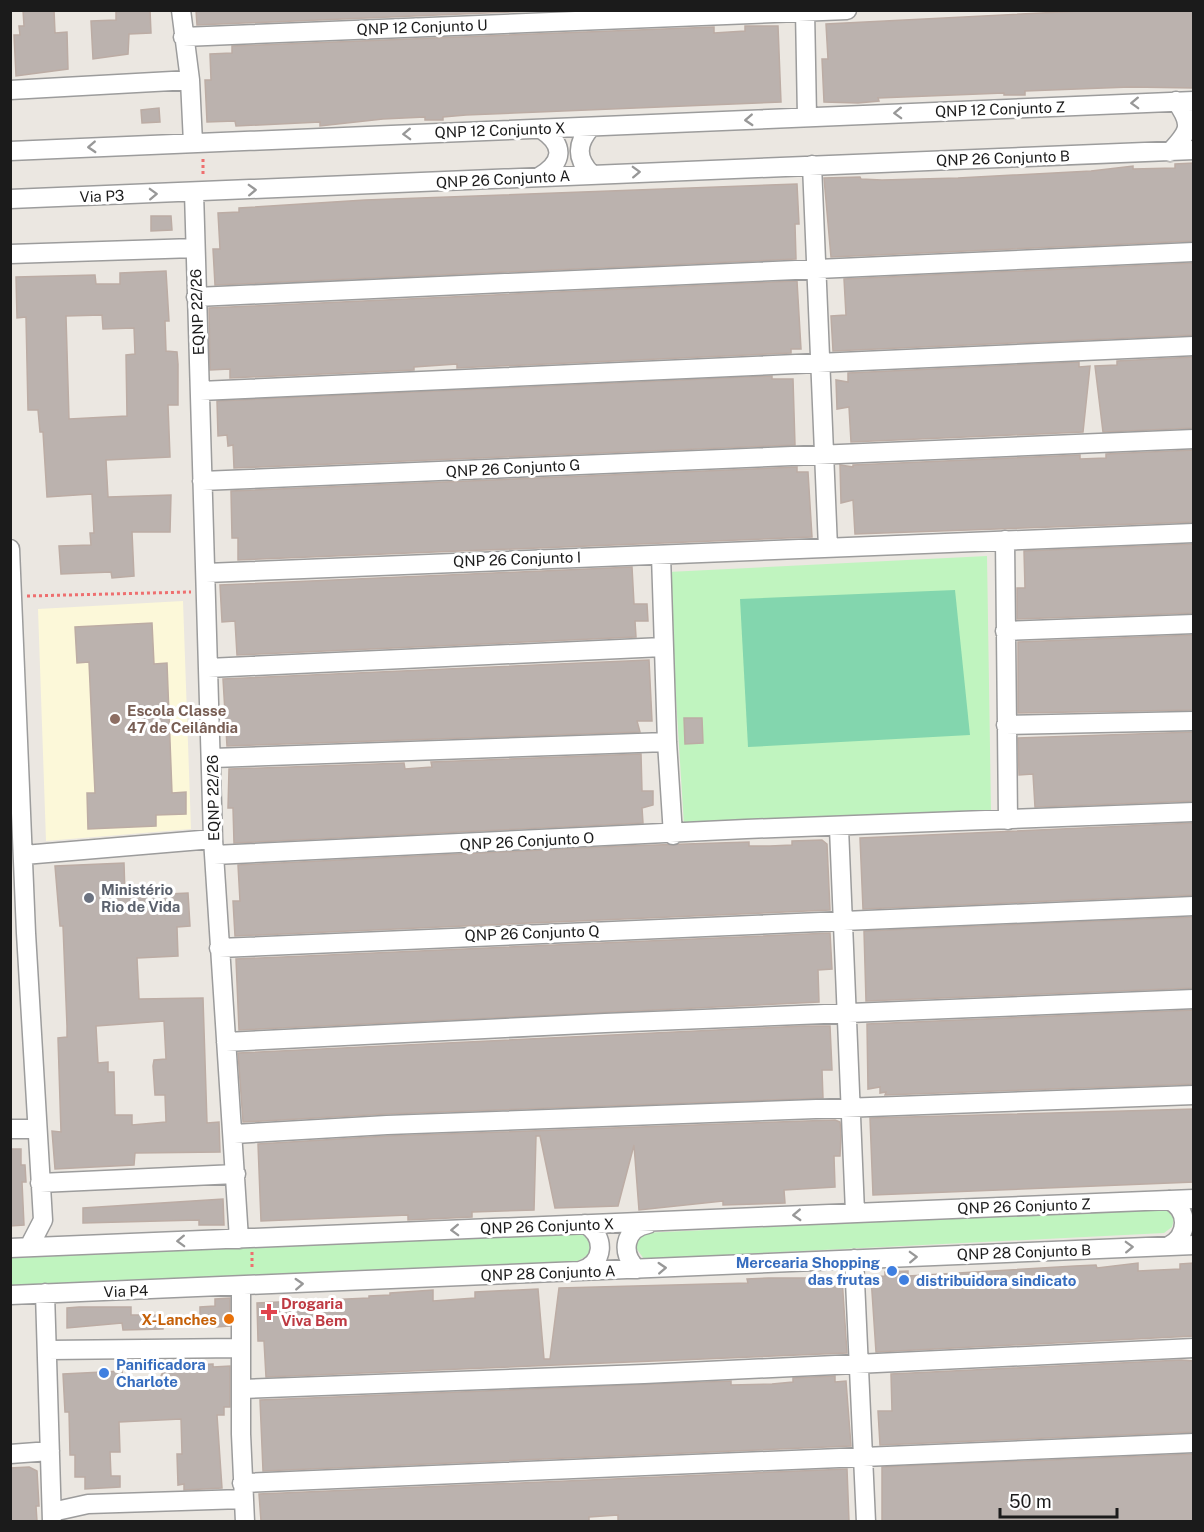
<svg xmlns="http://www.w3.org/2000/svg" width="1204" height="1532" viewBox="0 0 1204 1532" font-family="'Public Sans',sans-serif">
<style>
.education{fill:#fcf8d9}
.park{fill:#c0f4bf}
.pitch{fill:#83d6ae}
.building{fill:#bbb2ae;stroke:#bcaca4;stroke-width:1.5;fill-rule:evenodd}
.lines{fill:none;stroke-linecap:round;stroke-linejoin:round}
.minor-casing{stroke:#9c9c9c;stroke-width:21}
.path{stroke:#ee6f6f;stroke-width:3;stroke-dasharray:3 3;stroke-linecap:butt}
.minor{stroke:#fff;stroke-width:18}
.oneway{stroke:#989898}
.education-dot{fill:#8d6e63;stroke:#fff;stroke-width:2}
.worship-dot{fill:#6b7280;stroke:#fff;stroke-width:2}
.shop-dot{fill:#3f7fe0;stroke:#fff;stroke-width:2}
.health-dot{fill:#e0444e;stroke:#fff;stroke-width:2}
.food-dot{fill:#e8710a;stroke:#fff;stroke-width:2}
.labels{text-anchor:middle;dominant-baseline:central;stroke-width:6;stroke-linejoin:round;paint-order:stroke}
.street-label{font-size:15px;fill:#1b1b1b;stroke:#fff}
.education-label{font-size:15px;font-weight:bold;fill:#785e54;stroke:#fff;text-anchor:start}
.worship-label{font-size:15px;font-weight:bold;fill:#5b616d;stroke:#fff;text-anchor:start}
.shop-label{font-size:15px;font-weight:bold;fill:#366cbe;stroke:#fff;text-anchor:start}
.health-label{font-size:15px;font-weight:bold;fill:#be3a42;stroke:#fff;text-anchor:start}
.food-label{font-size:15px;font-weight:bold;fill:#c56008;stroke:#fff;text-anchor:end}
</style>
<rect width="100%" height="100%" fill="#ebe7e1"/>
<path class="education" d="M183,601L191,829L46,841L38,609Z"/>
<path class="park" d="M987,556L991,812L684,825L668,572Z
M1166,1208L1174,1219L1172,1227L1164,1233L644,1259L636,1248L637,1239L643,1233Z
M579,1233C589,1237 592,1245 588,1255L576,1262L11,1287L10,1258Z"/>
<path class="pitch" d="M955,590L970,735L748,747L740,599Z"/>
<path class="building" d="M23,10H54L55,33L67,32L68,69L16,76L14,35H20L19,26H24Z
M116,10H150L151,33L129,34L128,54L93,59L91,21L116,20Z
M196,10H558L197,25Z
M1194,10L1193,88L1130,87L1025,91V95H1004V93L878,98L879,101L858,103L824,102L822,59H828L826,24L1081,11Z
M745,26H778L781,102L466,115L443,117V120H425V117L383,119L320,126V122L236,126L235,121L207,122L205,80H211L210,54L232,53V46L714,27V33L745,31Z
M159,108L160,122L142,123L141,110Z
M1194,163V241L831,257L824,178L860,177L861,179L882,180L958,178L1091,171L1133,166V169L1175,168V164Z
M797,184L799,224H795L796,259L215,285L213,249H220L218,213L239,212V208L365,200Z
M151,216H171L172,230L151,231Z
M1194,263V335L833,351L831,316L846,315L844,279Z
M166,271L169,321H165L166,351L177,352L178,364V405H168L170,457L106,460L108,497L171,495L170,532H132L134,576L112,578L111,572L61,574L59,546L91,545L90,533H94L92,494L47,497L43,432H40L38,410H28L26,317L17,318L16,277L95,275L96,284H120V273ZM102,315L103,329L134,328L135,354L126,355L127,416L69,419L66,316Z
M797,281L801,349H791V353L457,368V364L414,367V370L230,378V369L210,370L209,308Z
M1194,357V428L1103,432L1095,366L1117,365V361Z
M1079,362V367L1090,366L1083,432L851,442L849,407L837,409L836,380L848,382V373Z
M772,376V379H793L795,445L234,468L233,445L228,446L227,435L218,436L217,401Z
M1194,450V522L855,534L853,500L841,503L840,465L853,467V465L1080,455V459L1106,458V454Z
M797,467V472H808L812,537L238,560V538H232L231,491Z
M1194,544V613L1017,619V588H1025L1024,551Z
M632,567L634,604H647L648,621H635L636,637L237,655L235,621L222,622L220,585Z
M152,623L154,664L167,663L172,793L186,792V814L156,815V826L88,829L87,793H95L89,662L77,663L75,627Z
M1194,635V710L1018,713V642Z
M649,660L652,721H637L640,732L227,746L223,679Z
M684,718H702L703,743L685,744Z
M1194,732V801L1035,807L1033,774L1019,775L1018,738Z
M641,754L642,791H653V805L642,808L643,823L234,843L233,808H228L229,769L404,763L405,769L432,767L431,762Z
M1194,823V895L863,909L860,838Z
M822,840L827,844L830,910L235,936L233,901H240L238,865L624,846L749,842V846H770L792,845V841Z
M124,863L125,896L188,893L190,926L177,927L178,956L137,958L139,999L203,998L207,1123L219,1122L220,1152L135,1153L134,1165L55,1169L52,1131L61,1132L58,1038L67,1037V1026L63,926H60L55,866ZM164,1021L166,1059L154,1060L153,1066L155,1095H165L166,1122L132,1125V1115H115L114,1072H108V1062L98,1063L96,1026Z
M1194,917V988L866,1001L864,931Z
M830,933L832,969L818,970L819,1002L239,1030L236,959Z
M1194,1010V1084L885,1095L886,1092L880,1093V1087L868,1089L867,1024Z
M803,1026H830L832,1070H822L823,1098L386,1114L243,1122L238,1053Z
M1194,1109V1182L873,1195L870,1118Z
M835,1120L840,1122L841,1135L840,1156H834L835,1187L784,1190L785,1203L723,1205V1201L639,1210L634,1145L618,1206L555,1208L540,1136H536L534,1210L472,1212V1217L429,1219L408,1220V1215L261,1221L258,1144L388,1136Z
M10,1149H21V1165H25L26,1182H22L24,1225L10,1226Z
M223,1199L224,1225H199V1220L83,1223V1208Z
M1138,1263V1271L1180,1269V1264L1194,1263V1336L876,1352L871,1277L885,1276V1272L908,1271V1276L1075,1266L1096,1265L1097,1268Z
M768,1278H842L847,1353L266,1377L264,1341H258L257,1303L369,1298V1296L390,1295V1293L433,1290V1301L475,1298V1292L538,1289L544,1359H550L559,1288L748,1283L747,1279Z
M230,1298V1326L216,1327L215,1323H200V1307L215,1306V1299Z
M79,1307H131V1315H163V1329L123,1330L122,1323L67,1328V1308Z
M1181,1360L1194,1361V1432L880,1445L878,1411H892L891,1374Z
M213,1364V1367L230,1366V1407H224V1415H217L222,1488L184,1490V1484L178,1485L177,1454H182L181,1419L119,1422L120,1452H110L111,1476H120V1487L85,1489V1477H75V1455H70L69,1412H65L63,1374L122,1371L123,1380L160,1378L166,1366Z
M835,1376V1382L846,1381L851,1446L263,1471L260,1400L731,1381V1385L772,1384L793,1382V1378Z
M1194,1454V1521H882V1467Z
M29,1467L37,1471L39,1506H36L37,1521H10V1468Z
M847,1469L849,1521H618V1515L589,1517V1521H261L259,1494Z"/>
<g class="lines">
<defs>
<path id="minor" d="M181,10L190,80L193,143
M805,10L807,117
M183,37L847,10
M10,90L190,80
M591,127C576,144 576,158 591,174
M10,151L1194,101
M1170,152C1190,131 1193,125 1176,101
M812,165L828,548
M539,177C564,162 565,145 541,129
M194,192L213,839L239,1239
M10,199L1194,150
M10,254L195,248
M196,297L1194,252
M200,391L1194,346
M202,481L1194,439
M1005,540L1008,820
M10,549L26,933L43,1220L29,1247
M661,555L667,742L673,835
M206,573L1194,533
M1005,631L1194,624
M208,668L663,647
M1006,725L1194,721
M213,758L667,742
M839,828L855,1212
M24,855L213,839
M214,855L746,829L1194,812
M219,948L1194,906
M226,1042L605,1023L1194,999
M10,1129H36
M234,1134L387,1125L1194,1095
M40,1183L236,1174
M1169,1200C1189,1210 1189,1235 1169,1246
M10,1248L1194,1199
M854,1259L866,1522
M637,1269C620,1254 624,1228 648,1224
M580,1271C605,1264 606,1236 585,1224
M241,1287V1434L245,1522
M45,1293L52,1522
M10,1295L1194,1245
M48,1350L241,1348
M242,1389L644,1374L1194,1348
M10,1454L50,1451
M242,1483L1194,1443
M52,1512L88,1504L243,1499"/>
</defs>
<use href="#minor" class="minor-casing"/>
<path class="path" d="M203,159V176
M27,596L191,592
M252,1252V1270"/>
<use href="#minor" class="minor"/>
</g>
<defs><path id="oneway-chevron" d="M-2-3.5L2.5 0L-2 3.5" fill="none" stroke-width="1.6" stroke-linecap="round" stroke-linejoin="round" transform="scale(1.5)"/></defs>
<g class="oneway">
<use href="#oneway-chevron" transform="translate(1135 103) rotate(178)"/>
<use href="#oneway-chevron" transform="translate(898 113) rotate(178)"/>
<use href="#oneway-chevron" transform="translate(749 120) rotate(177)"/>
<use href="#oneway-chevron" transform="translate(407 134) rotate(178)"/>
<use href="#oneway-chevron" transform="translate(92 147) rotate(177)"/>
<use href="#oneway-chevron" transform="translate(636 172) rotate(-2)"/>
<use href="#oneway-chevron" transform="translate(252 190) rotate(-2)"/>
<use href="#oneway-chevron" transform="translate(153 194) rotate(-2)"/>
<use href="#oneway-chevron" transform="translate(797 1215) rotate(177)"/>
<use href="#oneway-chevron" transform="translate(455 1230) rotate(178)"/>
<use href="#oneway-chevron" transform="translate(181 1241) rotate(178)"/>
<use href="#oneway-chevron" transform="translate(1129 1247) rotate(-2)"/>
<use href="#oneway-chevron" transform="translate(913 1257) rotate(-2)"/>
<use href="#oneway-chevron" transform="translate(662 1268) rotate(-3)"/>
<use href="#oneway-chevron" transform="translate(299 1284) rotate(-3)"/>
</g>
<circle class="education-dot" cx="115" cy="719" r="6"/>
<circle class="worship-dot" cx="89" cy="898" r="6"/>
<g class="shop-dot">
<circle cx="892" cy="1271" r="6"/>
<circle cx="904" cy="1280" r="6"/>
<circle cx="104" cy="1373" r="6"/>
</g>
<path class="health-dot" d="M266 1303h6v6h6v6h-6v6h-6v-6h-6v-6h6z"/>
<circle class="food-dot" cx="229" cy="1319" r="6"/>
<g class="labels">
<g class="street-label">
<text transform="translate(422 27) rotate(-2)">QNP 12 Conjunto U</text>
<text transform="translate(1000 109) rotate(-2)">QNP 12 Conjunto Z</text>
<text transform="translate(500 130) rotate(-2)">QNP 12 Conjunto X</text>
<text transform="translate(1003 158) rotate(-2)">QNP 26 Conjunto B</text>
<text transform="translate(503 179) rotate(-3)">QNP 26 Conjunto A</text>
<text transform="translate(102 196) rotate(-2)">Via P3</text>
<text transform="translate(197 312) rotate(-92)">EQNP 22/26</text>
<text transform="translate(513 468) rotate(-3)">QNP 26 Conjunto G</text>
<text transform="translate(517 559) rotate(-2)">QNP 26 Conjunto I</text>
<text transform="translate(213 798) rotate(-91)">EQNP 22/26</text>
<text transform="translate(527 841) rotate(-3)">QNP 26 Conjunto O</text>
<text transform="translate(532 933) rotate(-2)">QNP 26 Conjunto Q</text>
<text transform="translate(1024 1206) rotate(-2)">QNP 26 Conjunto Z</text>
<text transform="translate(547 1226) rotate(-2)">QNP 26 Conjunto X</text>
<text transform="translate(1024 1252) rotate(-2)">QNP 28 Conjunto B</text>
<text transform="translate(548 1273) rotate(-2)">QNP 28 Conjunto A</text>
<text transform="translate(126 1291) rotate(-2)">Via P4</text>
</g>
<g class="education-label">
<text x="127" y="710">Escola Classe<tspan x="127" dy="17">47 de Ceilândia</tspan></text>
</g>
<g class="worship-label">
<text x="101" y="889">Ministério<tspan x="101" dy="17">Rio de Vida</tspan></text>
</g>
<g class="shop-label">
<text x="880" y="1262" text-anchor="end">Mercearia Shopping<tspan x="880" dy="17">das frutas</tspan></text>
<text x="916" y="1280">distribuidora sindicato</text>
<text x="116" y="1364">Panificadora<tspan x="116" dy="17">Charlote</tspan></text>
</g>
<g class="health-label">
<text x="281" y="1303">Drogaria<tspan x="281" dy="17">Viva Bem</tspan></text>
</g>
<g class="food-label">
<text x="217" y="1319">X-Lanches</text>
</g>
</g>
<rect width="1204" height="1532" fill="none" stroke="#1b1b1b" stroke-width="24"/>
<path d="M1000 1508v9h117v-9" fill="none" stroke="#1b1b1b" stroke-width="3"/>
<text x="1009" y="1508" font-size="18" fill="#1b1b1b" stroke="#ffffff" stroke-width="4.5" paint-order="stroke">50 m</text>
</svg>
